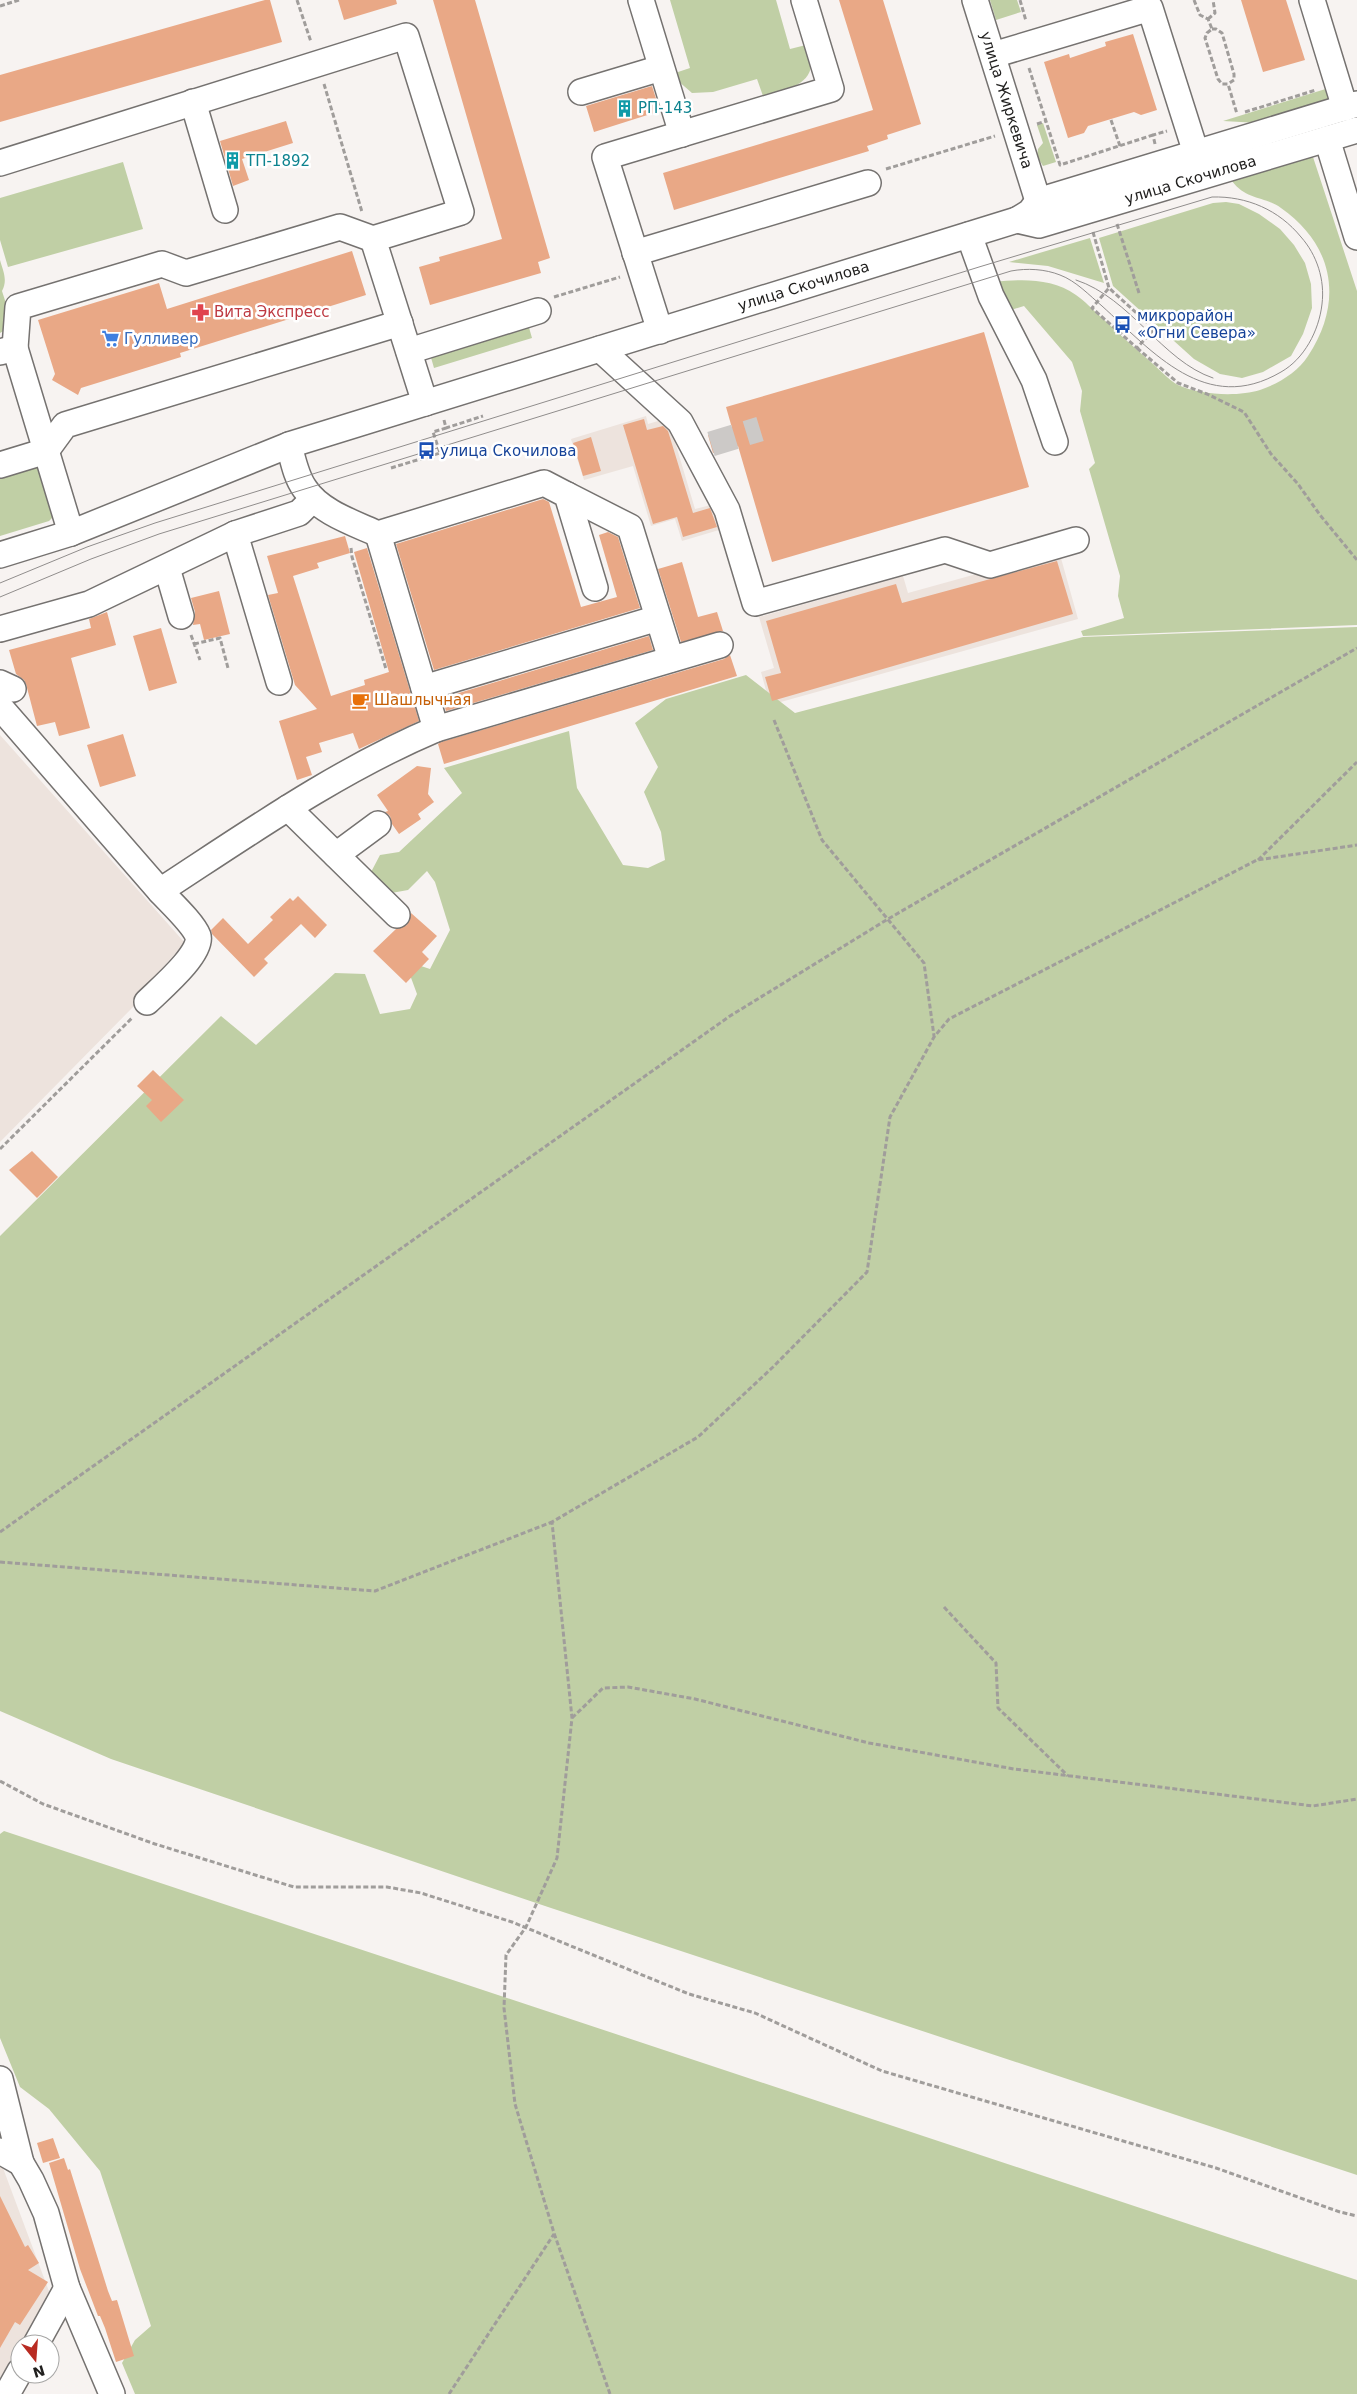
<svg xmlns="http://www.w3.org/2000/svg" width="1357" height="2394" viewBox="0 0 1357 2394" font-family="'DejaVu Sans',sans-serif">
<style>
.built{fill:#ede3dd}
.green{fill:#c0cfa5}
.building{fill:#e9a886}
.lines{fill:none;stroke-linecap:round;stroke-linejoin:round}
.minor-tunnel{stroke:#ccc9c7;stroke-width:25;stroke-dasharray:25 12;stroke-linecap:butt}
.minor-casing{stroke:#757270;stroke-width:28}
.path{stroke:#a09d9b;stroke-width:3;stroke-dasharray:5 2.5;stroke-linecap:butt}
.minor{stroke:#fff;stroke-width:25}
.tram{stroke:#908d8c;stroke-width:1}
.labels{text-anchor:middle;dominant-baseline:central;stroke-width:5;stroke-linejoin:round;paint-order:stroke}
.street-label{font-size:15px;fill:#21201f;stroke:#fff}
.culture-label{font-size:15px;fill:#0d838f;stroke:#fff;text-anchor:start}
.health-label{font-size:15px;fill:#be3a42;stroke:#fff;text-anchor:start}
.transit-label{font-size:15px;fill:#164399;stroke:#fff;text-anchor:start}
.shop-label{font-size:15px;fill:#366cbe;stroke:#fff;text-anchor:start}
.food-label{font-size:15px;fill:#c56008;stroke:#fff;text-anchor:start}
</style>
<rect width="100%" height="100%" fill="#f7f3f1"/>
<path class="built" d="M646,416L648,424L668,418L695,509L711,505L719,530L682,541L675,519L651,526L633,466L584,480L571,439Z
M1059,551L1078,619L770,705L761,672L774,668L759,617L903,576L908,593Z
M0,735L185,943L136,997L135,1005L0,1142Z
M0,2160L50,2294L0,2378Z"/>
<path class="green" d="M670,0H776L790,49L806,45C808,51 811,58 811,64C811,87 779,91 763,96L757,79L713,92L692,93L677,80L675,73L690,68Z
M990,0H1017L1021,12L996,20Z
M1332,87L1335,100L1259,123L1223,121Z
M1043,123L1056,162L1043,166L1037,156L1038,149L1043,143L1037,125Z
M1313,157L1357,291V625L1083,636L1081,631L1124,618L1118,596L1120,576L1089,469L1095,463L1080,411L1082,391L1072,362L1024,306L1011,310L995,282C1022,279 1052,278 1076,295C1085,301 1093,310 1101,317C1118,333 1135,348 1152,363C1160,370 1169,380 1178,385C1199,395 1238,397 1260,390C1278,384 1298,372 1308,356C1344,302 1334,245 1281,208C1264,196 1246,200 1232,181Z
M123,162L143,229L8,267L0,240V198Z
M1226,202L1239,204L1259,214L1280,229L1294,245L1305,263L1311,284L1312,308L1303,334L1291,356L1263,372L1242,378L1220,374L1194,359L1113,286L1099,238L1213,203Z
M1090,238L1104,283L1048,266L1009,262Z
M0,260C3,271 8,280 2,291L9,313L7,329L0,333Z
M528,324L532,338L434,368L430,354Z
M34,466L39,467L54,516L49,521L0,536V473Z
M1357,627V2175L548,1907L111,1759L0,1711V1236L221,1016L256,1045L335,973L365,974L380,1014L410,1009L417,994L410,975L415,964L430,969L450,930L435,882L427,871L408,890L386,894L370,874L380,855L399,852L462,793L444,768L569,731L577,788L623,865L648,868L665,860L661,832L644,792L658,767L635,723L666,699L746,675L795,713L1083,637Z
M4,1831L1357,2280V2394H135L122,2363L135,2340L151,2326L100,2171L49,2109L20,2087L0,2038V1834Z"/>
<path class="building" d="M265,0H270L282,42L0,122V75Z
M338,0H396L397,4L344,20Z
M433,0H475L550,258L538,262L541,273L430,305L419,267L440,261L439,257L502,239Z
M839,0H883L921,124L887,135L888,139L867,146L869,151L674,210L663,173L873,110Z
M1241,0H1286L1305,60L1263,72Z
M1133,34L1157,110L1141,115L1134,112L1088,126L1084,133L1068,138L1044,62L1069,54L1070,58L1106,46L1105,42Z
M652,86L660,111L594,132L586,106Z
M286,121L293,143L242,159L249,180L233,186L220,141Z
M352,251L366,295L180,353L181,357L81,388L78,395L52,380L55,374L38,320L159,283L167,309Z
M984,332L1029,487L772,562L738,446L713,453L708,435L732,428L726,407Z
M644,419L647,430L663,426L668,431L693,513L710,508L717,527L683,537L677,517L653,524L623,425Z
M591,437L601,471L583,476L573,443Z
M543,499L549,502L581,607L617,597L599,535L608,532L618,537L640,608L434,670L396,544Z
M345,536L350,553L317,563L319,568L293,576L331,696L365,685L364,680L389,672L354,552L367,548L419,721L359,749L353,733L319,743L322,752L306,757L312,775L297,780L279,721L317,709L295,685L268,595L278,593L267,556Z
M1057,561L1073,614L772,701L765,677L781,673L766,621L896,584L902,603Z
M682,562L698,617L717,612L723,631L681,642L658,569Z
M219,591L230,634L204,640L200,624L193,625L195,612L191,598Z
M107,612L116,645L71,658L90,728L59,736L55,722L37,726L26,684L24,680L16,674L9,650L91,628L89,619Z
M161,628L177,683L149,691L133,636Z
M649,636L653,650L446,711L442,698Z
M730,655L737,676L444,764L438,744L441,742L724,659Z
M123,734L136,776L100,787L87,745Z
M417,766L431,768L428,794L434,802L418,814L421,819L399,834L392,824L390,816L385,812L388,811L377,795Z
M298,896L327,925L315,938L301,924L264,959L268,963L254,977L212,934L211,930L223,918L248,944L273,920L270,917L290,898L293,901Z
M411,913L437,936L422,952L429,959L406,983L373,951L396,929L407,925Z
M153,1070L184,1100L161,1122L146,1106L152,1100L137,1086Z
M32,1151L58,1177L37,1198L9,1170Z
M53,2138L60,2158L43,2163L37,2143Z
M64,2158L68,2170L70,2169L108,2291L112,2301L117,2300L134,2356L116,2362L105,2328L100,2316H98L80,2269L49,2163Z
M0,2196L25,2247L28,2245L39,2263L28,2270L48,2282L20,2325L15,2322L0,2348Z"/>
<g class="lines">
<path class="minor-tunnel" d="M711,444L760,429"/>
<defs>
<g id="minor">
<path d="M641,0L682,134"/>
<path id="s1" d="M975,0L1038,201"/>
<path d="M1312,0L1345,108"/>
<path d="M993,55L1150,8L1196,153"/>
<path d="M581,92L661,68"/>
<path d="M193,102L225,210"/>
<path d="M1327,139L1357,237"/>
<path d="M0,163L406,36L461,212L373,239L425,403"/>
<path d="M1017,220L1030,212L1038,201L1357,104"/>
<path d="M969,235L991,296L1034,380L1055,442"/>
<path d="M635,253L868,183"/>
<path d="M660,331L605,157L831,89L804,0"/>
<path d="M15,348L18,307L162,264L186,273L340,227L373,239"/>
<path d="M600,349L680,422L727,510L755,603L945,550L990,565L1076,540"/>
<path d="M409,351L538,311"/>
<path d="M0,352L15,348L71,533"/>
<path d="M289,445C293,460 296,477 305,489C320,512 354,523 378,534L544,483L567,495L595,588"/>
<path d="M0,465L46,451L65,425L400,323"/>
<path d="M567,495L630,527L671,659"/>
<path d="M378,534L436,729"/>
<path id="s2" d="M0,555L71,533L289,445L1017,220L1039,225L1357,130"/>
<path d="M167,568L181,616"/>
<path d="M0,629L89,604L235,534"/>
<path d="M279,682L235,534L299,513L313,499"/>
<path d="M0,683L13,689"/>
<path d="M424,688L658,618"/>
<path d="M0,707L160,891C249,833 337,771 436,729L720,645"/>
<path d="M288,808L397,915"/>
<path d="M336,855L378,824"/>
<path d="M147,1002C159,990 203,953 198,936C193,923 170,902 160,891"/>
<path d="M0,2079L21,2163"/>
<path d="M0,2151L21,2163L31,2180L46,2213L67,2288L112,2394"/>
<path d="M36,2344L67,2288"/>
<path d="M7,2394L20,2371"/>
</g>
</defs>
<use href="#minor" class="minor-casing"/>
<path class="path" d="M297,0L311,42
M1020,0L1026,21
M1194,0L1200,15L1208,19L1212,29L1207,33L1205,38L1218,79L1222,84H1228L1237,114
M0,6L19,0
M1208,19L1215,13L1213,0
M1212,29H1216L1222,33L1234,74V80L1228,84
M1029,68L1060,165L1153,135
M324,84L362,212
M1245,112L1316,90
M1111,120L1120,146
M1037,124L1046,121
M1155,144L1153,135L1167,131
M886,169L995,136
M1117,224L1139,293
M1093,232L1109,288L1154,329L1137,348L1092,308L1109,288
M554,297L620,277
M1137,348L1178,383L1207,394L1244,412L1271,454L1298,484L1320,515L1357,560
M444,420L446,428L483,416
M391,468L440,453L433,432L446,428
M351,548L352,557L386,669
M191,635L200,660
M194,644L220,638L228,668
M774,720L822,840L924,963L934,1036
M1258,860L1357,762
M0,1149L133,1017
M0,1532L730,1016L888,919L1357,648
M0,1562L375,1591L552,1522
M944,1607L996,1663L998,1708L1068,1776
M572,1718L603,1688L628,1687L695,1699L869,1743L1014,1769L1313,1806L1357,1799
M0,1781L43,1804L155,1844L294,1887H387L421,1893L512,1922L689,1994L755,2013L882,2071L1216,2168L1340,2212L1357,2216
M449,2394L554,2234
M610,2394L554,2233L515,2104L504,2008L506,1955L526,1927L557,1858L572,1718L552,1522L698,1437L773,1367L867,1272L890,1117L934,1037L949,1019L1257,860L1357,845"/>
<use href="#minor" class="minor"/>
<path class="tram" d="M1076,280C1131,298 1162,361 1213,378
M0,583L87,547L155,523L979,267L1212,197C1247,196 1279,210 1301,237C1317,255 1325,280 1322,304C1319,331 1304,359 1281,372C1206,416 1153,352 1102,306C1089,295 1076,281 1060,275C1045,269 1027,268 1011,271L159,534L91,559L0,597"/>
</g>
<defs>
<symbol id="building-bare" viewBox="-9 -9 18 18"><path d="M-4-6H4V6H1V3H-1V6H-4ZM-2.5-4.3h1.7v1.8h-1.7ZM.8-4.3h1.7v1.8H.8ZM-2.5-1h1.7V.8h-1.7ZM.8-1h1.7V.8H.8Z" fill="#0f9aa8" stroke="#fff" stroke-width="2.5" paint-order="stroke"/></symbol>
<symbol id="pharmacy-bare" viewBox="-9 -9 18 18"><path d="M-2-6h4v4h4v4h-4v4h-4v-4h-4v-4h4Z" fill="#e0444e" stroke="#fff" stroke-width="2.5" paint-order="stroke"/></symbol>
<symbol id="bus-bare" viewBox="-9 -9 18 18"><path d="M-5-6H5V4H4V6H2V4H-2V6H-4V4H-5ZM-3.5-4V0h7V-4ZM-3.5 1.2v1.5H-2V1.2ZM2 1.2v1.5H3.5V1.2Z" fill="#1a4fb4" stroke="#fff" stroke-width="2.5" paint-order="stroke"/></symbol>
<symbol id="supermarket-bare" viewBox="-9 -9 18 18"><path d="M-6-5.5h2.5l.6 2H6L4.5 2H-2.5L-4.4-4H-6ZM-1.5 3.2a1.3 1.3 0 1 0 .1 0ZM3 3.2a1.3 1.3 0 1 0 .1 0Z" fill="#3f7fe0" stroke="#fff" stroke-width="2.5" paint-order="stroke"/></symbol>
<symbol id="cafe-bare" viewBox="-9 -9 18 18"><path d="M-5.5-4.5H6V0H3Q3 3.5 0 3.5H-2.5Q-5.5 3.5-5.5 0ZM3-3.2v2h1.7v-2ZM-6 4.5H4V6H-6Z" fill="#e8710a" stroke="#fff" stroke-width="2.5" paint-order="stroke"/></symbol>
</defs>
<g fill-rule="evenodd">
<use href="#building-bare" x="612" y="96" width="25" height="25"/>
<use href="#building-bare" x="220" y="148" width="25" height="25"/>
<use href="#pharmacy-bare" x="188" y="300" width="25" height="25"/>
<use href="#bus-bare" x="1110" y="312" width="25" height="25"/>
<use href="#supermarket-bare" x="98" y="326" width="25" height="25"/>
<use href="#bus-bare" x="414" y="438" width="25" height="25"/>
<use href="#cafe-bare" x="348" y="688" width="25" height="25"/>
</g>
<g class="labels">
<g class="street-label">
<text stroke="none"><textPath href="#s1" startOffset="105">улица Жиркевича</textPath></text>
<text stroke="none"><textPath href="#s2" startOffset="1252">улица Скочилова</textPath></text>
<text stroke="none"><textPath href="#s2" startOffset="848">улица Скочилова</textPath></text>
</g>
<g class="culture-label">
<text x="638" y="108">РП-143</text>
<text x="246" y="161">ТП-1892</text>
</g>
<g class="health-label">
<text x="214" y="312">Вита Экспресс</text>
</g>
<g class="transit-label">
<text x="1137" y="316">микрорайон<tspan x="1137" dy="17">«Огни Севера»</tspan></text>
<text x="440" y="451">улица Скочилова</text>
</g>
<g class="shop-label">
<text x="124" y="339">Гулливер</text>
</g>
<g class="food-label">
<text x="374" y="700">Шашлычная</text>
</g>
</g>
<g transform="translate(35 2359) rotate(163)"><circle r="24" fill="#ffffff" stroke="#a6a6a5"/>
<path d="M0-4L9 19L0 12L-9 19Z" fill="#b92b22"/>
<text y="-8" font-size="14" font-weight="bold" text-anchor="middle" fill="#21201f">N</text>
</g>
</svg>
